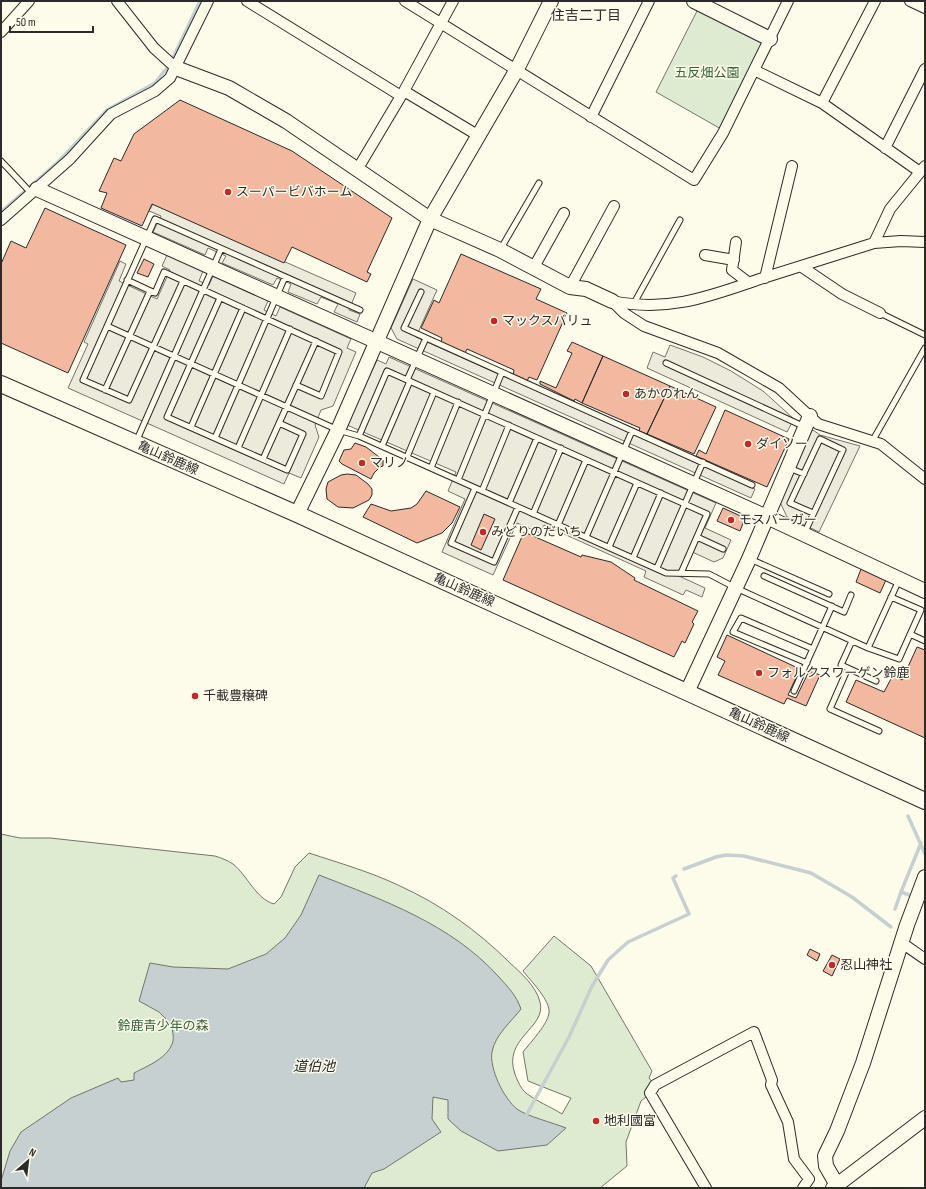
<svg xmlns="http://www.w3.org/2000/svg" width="926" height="1189" viewBox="0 0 926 1189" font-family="'Sofia Sans Condensed','Noto Sans JP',sans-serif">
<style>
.green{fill:#deebd1;stroke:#74746e}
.parking{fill:#eceadb;stroke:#74746e}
.water{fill:#c7d0d0;stroke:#74746e}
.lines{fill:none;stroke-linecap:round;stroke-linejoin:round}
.stream{stroke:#c7d0d0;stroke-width:3.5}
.building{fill:#f2b8a0;stroke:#2b2b2b}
.lane-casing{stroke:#2b2b2b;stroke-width:7}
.street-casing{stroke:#2b2b2b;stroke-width:12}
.secondary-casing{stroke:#2b2b2b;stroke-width:16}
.primary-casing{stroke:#2b2b2b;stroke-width:18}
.lane{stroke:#fdfbea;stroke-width:5}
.street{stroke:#fdfbea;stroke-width:10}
.secondary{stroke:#fdfbea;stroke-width:14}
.primary{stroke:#fdfbea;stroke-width:16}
.poi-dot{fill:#c62828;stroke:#fdfbea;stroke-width:1.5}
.labels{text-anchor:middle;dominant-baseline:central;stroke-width:3;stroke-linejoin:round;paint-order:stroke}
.park-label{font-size:13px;fill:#34623c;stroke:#fdfbea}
.poi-label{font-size:13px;fill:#2b2b2b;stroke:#fdfbea;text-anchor:start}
.street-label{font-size:13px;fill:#2b2b2b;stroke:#fdfbea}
.neighbourhood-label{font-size:14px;fill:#2b2b2b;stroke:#fdfbea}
.water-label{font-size:14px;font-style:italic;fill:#2b2b2b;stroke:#fdfbea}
</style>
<rect width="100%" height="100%" fill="#fdfbea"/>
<path class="green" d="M698,9L762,42V45L721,129L656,92Z
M1,834L20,838H50L215,856C221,858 227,860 233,864C247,875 256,899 274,904L281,897L295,867L309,853C339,863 371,872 400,886C440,904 478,931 509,962C521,973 536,986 540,1002C547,1028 502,1038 515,1074C517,1080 521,1089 526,1093C536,1101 551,1107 562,1114L571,1098L528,1081L523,1052C530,1043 548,1024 549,1013C551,1001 530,980 523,971L554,936L591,966L652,1071L649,1078L653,1083L646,1097L641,1101L626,1142L627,1166L600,1188H1Z"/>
<path class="parking" d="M153,204L356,293L349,310L360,314L357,322L334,312L338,304L321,297L317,304L288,292L291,284L277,278L273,285L222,263L226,256L208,248L205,255L153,232L161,216L149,211Z
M167,255L203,271L199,281L209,285L213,276L268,301L264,310L276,316L280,307L351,339L347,348L356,352L333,406L321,410L315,425L319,437L301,478L289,473L284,484L68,388L88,344L84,342L120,261L126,264L119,281L157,299L170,270L162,266Z
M413,279L437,290L416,337L755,489L751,498L397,339L391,328Z
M670,345L703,357L731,371L763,391L794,419L787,432L647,368L653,352L665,357Z
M389,357L716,503L705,528L731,540L723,558L714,562L690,551L679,576L705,588L702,597L686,590L683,595L644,577L646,571L544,525L540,533L517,523L493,575L442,552L465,499L448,491L456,472L347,425L377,360L386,364Z
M813,430L820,435L860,446L819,532L787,517L779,500L809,433Z"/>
<path class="water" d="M319,875C383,900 451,924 498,976C508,987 516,995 521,1009C511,1022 495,1035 492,1052C489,1068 504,1099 517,1109C526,1116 554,1123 566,1128L547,1145L498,1151L461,1131L448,1119V1100L433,1097L432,1119L441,1132L384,1169L372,1173L364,1188H1V1181L10,1151L21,1132L71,1098L118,1078L121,1082L134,1080V1073C147,1066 169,1058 173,1041C174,1037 172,1030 172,1025L159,1012L139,1001L150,963L173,967L228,969L266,954L285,938L301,915Z"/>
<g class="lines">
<path class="stream" d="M173,58L200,1
M1,212L58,162L107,110L155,83L166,69
M908,816L925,854
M684,869L716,857L726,855L744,856L811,873L852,897L891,927
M901,892L921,843
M895,909L901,892L909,895
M527,1114L569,1037L592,986L608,960L628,942L689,914L673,878L676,876"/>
</g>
<path class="building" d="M180,100L292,151L392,218L367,272L371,274L367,282L292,247L284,263L152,204L142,226L101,208L107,193L99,191L114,158L121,161L134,134Z
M45,208L126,245L68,373L1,343V264L11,241L26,248Z
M461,254L541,289L536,299L567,313L537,380L529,377L527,381L513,375L514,370L467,349L465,353L441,342L442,338L421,328L434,300L439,303Z
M144,259L154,264L148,277L137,273Z
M572,342L603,356L582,403L575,399L574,401L540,384V381L556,388L572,353L567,351Z
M603,356L670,386L647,434L639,431L640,428L582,403Z
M670,386L716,407L694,454L647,434Z
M725,410L789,439L767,487L696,456L699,450L706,454Z
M355,443L366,447L383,460V466L380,467L374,473L371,479L342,464L339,461L344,450L351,449Z
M347,474L356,475L368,484L372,489V495L369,500L353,508L338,507L327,499L326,489L328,482L341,475Z
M426,491L460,507L452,523L442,533L417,543L363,517L371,504L391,511L411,508L417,504Z
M723,508L745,518L740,531L717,521Z
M484,514L495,519L481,550L471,545Z
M524,532L581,557L582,555L611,562L635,578L634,580L698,611L692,622L694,624L685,643L682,641L674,657L503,580Z
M861,569L886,580L880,593L856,582Z
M727,635L800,669L788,695L796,698L809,671L820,675L806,706L787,698L784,704L718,675L725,661L717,657Z
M917,647L925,650V738L846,702L856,680L884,692L893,675L902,680Z
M810,949L820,954L817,961L807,955Z
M832,955L840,959L832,976L823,971Z"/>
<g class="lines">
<defs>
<path id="lane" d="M1,161L32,194
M500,250L539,183
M127,280L155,293L164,272L339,352L321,396L296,385
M183,281L129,400L83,380L155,219L360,310
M421,292L404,328L752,485
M220,298L167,417L287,470L303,434L279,423
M633,305L680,220
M880,313L925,335
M107,326L338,430L359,436L666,573L709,574L736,588L868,648L899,659L921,610L891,597
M666,363L805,427
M407,380L426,338
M105,390L150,291
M191,427L243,308
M359,436L387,371L707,514L681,573
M215,438L285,277
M873,440L925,348
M136,442L221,249
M382,446L410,381
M238,448L290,329
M407,457L434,392
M263,459L316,341
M431,468L458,402
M789,468L804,474
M458,480L502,372
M475,488L451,543L494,562L518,507
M482,491L509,425
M509,503L537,438
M533,514L561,448
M558,525L586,460
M804,534L843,450L820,439L790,503L813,513
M586,537L632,431
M697,537L723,549
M609,547L637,483
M633,558L661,493
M750,559L829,594
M657,568L703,462
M764,576L844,612L851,595
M910,634L925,641
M852,641L841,665L876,681
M868,648L899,580
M807,663L733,632L741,618L813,649
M848,668L830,709L879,731
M794,691L832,606"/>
<path id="street" d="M117,1L154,48L176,68
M247,1L401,96
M405,1L694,180L723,133L788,1
M910,1L925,8
M1,32L29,1
M754,70L822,103L920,172
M404,91L479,136
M822,103L875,1
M591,117L649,1
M885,148L925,69
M357,170L404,91L453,1
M1,220L70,159L111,114L155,91L170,78L208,1
M736,242L732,270L749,283
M874,243L890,209L925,166
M705,255L734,260
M534,267L564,213
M802,267L842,294L880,313
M765,278L792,166
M570,287L614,206
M612,301L624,313L644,326L718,353L779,388L818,424L881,444L925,479
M612,301C669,313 710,296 763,278C800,266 837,255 874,243L901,241L925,242
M902,943L925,959
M706,1188L650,1093L655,1085L754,1032L772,1080L771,1085L788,1122L794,1159L809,1179L803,1188"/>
<path id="secondary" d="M694,1L770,39
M176,68L229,88L286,121L430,219L500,250L570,287L586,289L612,301
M37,189L767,517L925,591
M297,514L338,430L430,219L516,71L551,1
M687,692L749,559L810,416
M837,1185L826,1166L825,1156L837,1131L863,1063L907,925L925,877
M833,1188L925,1118"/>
<path id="primary" d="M1,384L297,514L925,801"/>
</defs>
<use href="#lane" class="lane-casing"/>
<use href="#street" class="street-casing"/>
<use href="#secondary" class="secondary-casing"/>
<use href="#primary" class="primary-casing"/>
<use href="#lane" class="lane"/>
<use href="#street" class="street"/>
<use href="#secondary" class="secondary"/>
<use href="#primary" class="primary"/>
</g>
<g class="poi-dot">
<circle cx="228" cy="192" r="4"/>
<circle cx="494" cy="321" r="4"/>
<circle cx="626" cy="394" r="4"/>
<circle cx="748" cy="444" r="4"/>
<circle cx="362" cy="463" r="4"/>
<circle cx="731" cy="520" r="4"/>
<circle cx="483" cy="532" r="4"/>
<circle cx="759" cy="673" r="4"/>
<circle cx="195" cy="696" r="4"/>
<circle cx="832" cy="965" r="4"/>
<circle cx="596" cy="1121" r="4"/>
</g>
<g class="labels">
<g class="park-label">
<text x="707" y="73">五反畑公園</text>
<text x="163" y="1026">鈴鹿青少年の森</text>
</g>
<g class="poi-label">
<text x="236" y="192">スーパービバホーム</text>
<text x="502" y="321">マックスバリュ</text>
<text x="634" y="394">あかのれん</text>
<text x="756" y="444">ダイソー</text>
<text x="370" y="463">マリノ</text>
<text x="739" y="520">モスバーガー</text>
<text x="491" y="532">みどりのだいち</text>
<text x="767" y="673">フォルクスワーゲン鈴鹿</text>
<text x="203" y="696">千載豊穣碑</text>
<text x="840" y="965">忍山神社</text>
<text x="604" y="1121">地利國富</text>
</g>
<g class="street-label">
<text transform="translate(168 458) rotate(24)">亀山鈴鹿線</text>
<text transform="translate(464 590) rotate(24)">亀山鈴鹿線</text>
<text transform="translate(759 725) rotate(25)">亀山鈴鹿線</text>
</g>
<g class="neighbourhood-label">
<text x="586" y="15">住吉二丁目</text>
</g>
<g class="water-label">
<text x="314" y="1066">道伯池</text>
</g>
</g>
<rect width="926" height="1189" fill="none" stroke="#2b2b2b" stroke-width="4"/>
<g transform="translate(28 1161) rotate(28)" stroke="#fdfbea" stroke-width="3" paint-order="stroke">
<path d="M0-3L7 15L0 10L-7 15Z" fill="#2b2b2b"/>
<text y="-6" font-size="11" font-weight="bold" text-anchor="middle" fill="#2b2b2b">N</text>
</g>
<path d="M10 26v6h83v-6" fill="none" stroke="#2b2b2b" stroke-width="2"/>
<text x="16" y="26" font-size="12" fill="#2b2b2b" stroke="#fdfbea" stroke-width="3" paint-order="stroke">50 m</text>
</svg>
